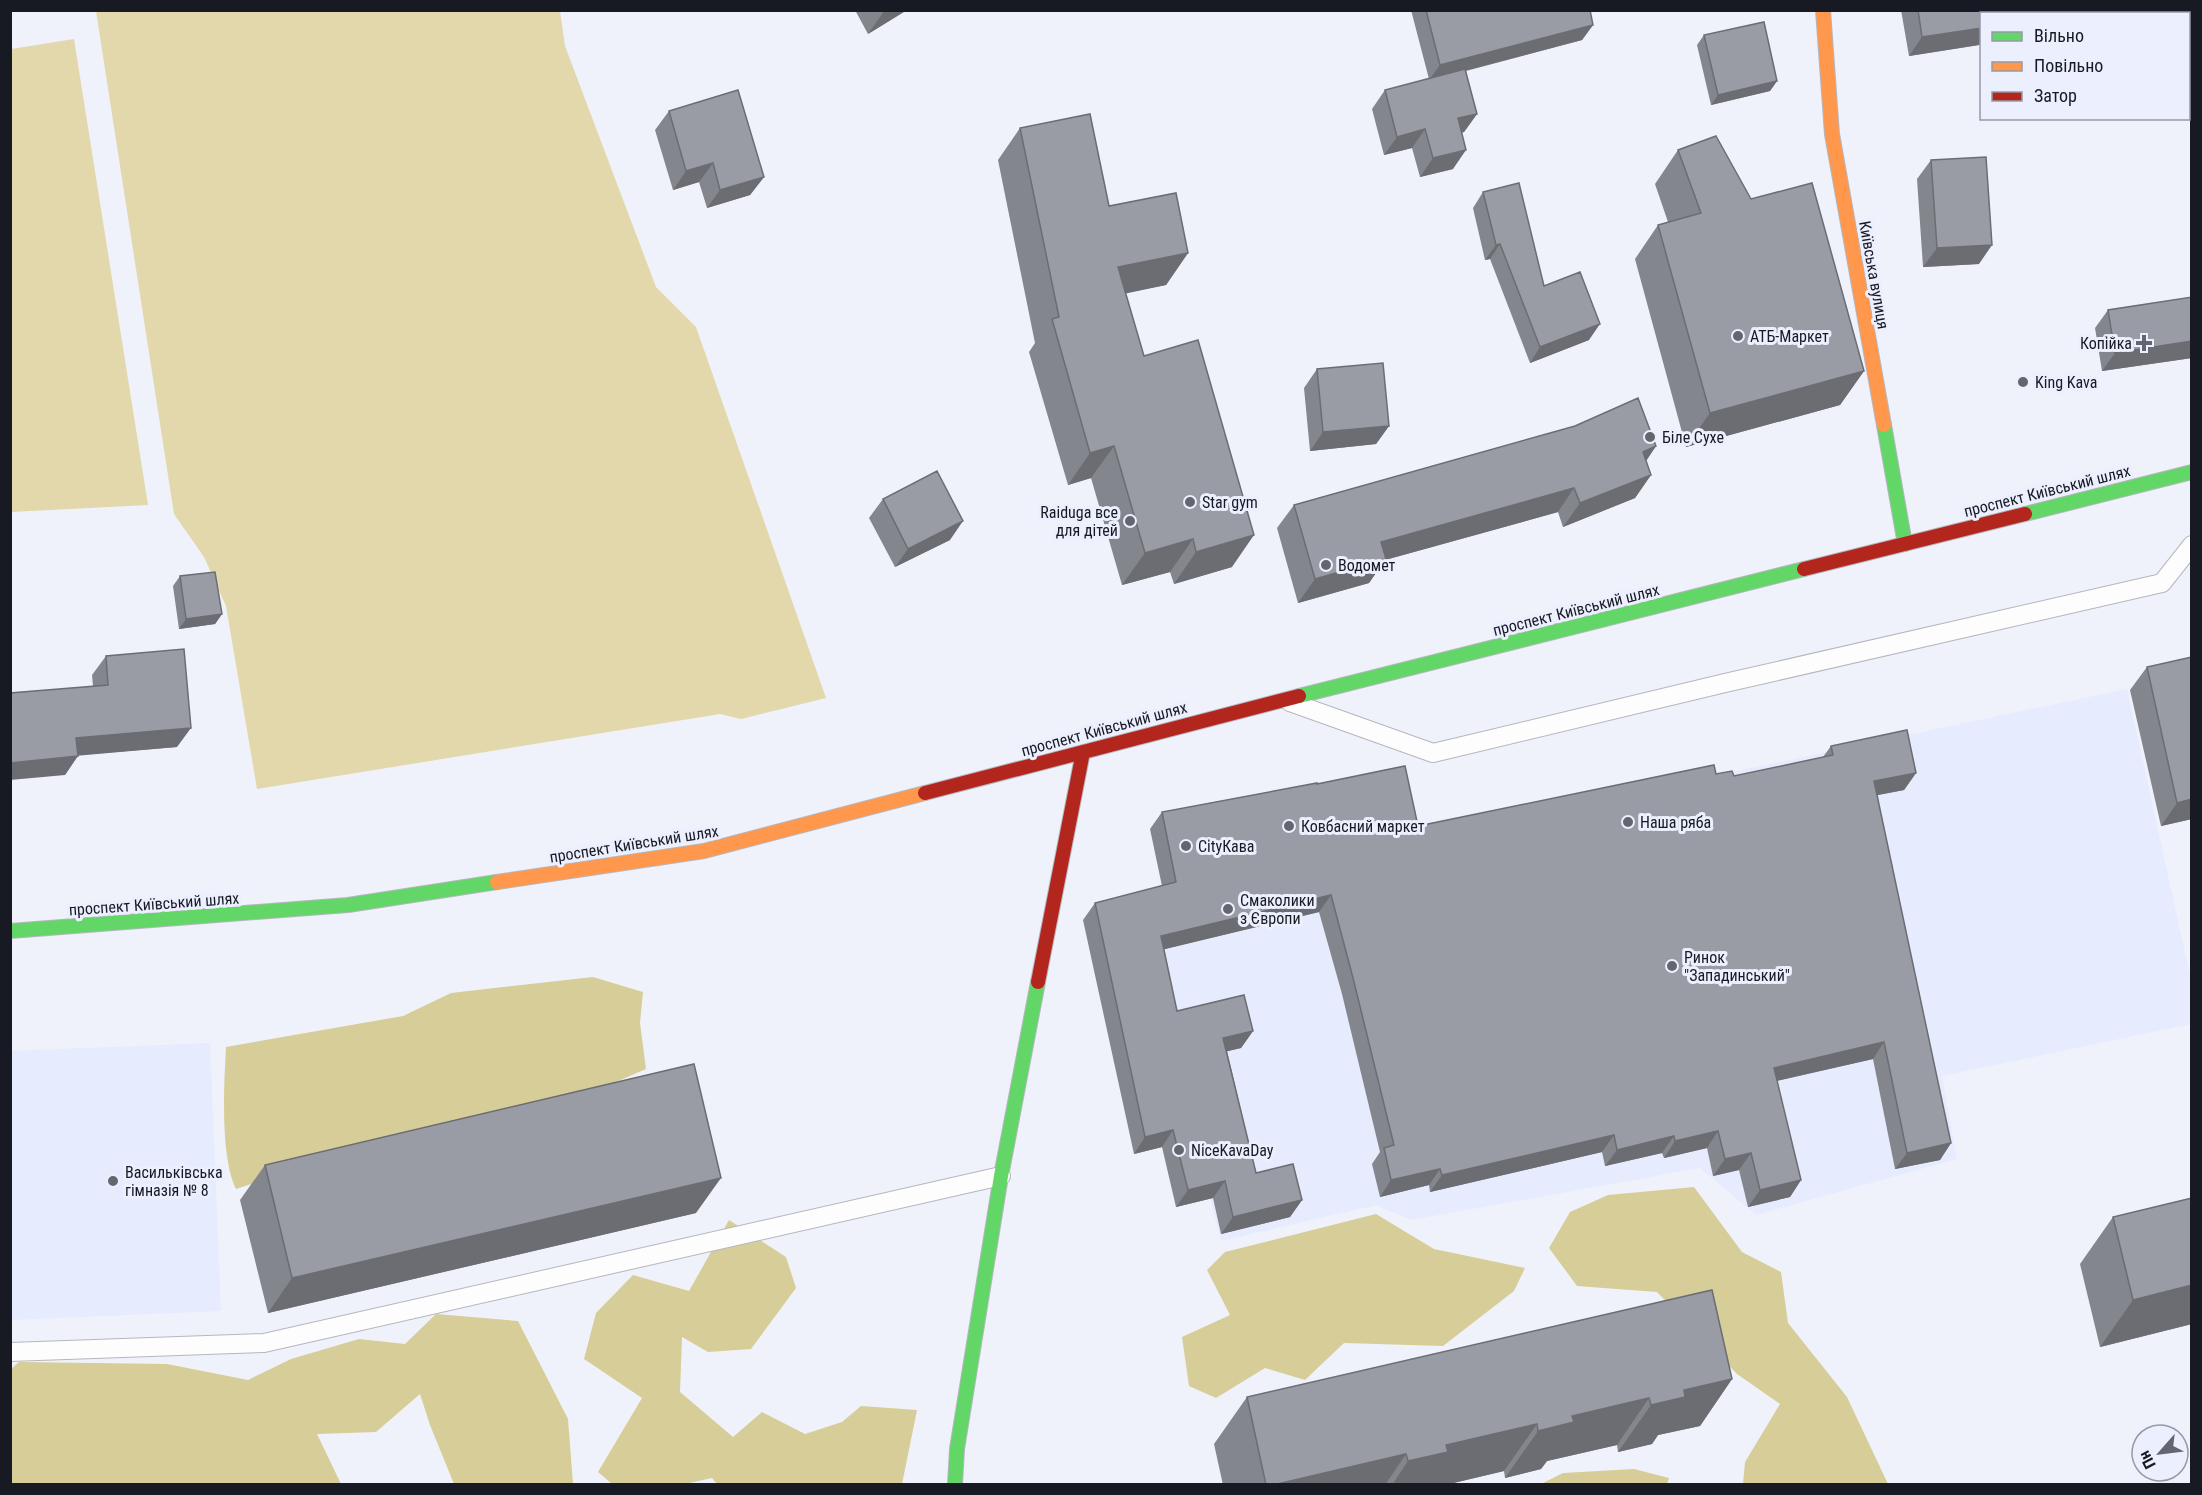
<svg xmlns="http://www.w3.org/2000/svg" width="2202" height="1495" viewBox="0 0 2202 1495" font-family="'Roboto Condensed',sans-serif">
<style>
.built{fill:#e6ebfd}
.green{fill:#e2d8ab}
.forest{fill:#d7cd98}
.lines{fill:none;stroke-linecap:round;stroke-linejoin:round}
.lane-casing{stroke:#b5b7bf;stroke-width:20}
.fast-casing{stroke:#b5b7bf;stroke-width:16}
.slow-casing{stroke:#b5b7bf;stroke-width:16}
.jam-casing{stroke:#b5b7bf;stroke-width:16}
.lane{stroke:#fdfdfe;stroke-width:18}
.fast{stroke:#63d668;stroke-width:14}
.slow{stroke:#ff974d;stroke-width:14}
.jam{stroke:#b3261e;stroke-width:14}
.wall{fill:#84868d}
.shaded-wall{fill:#6b6d73}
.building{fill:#999ca4;stroke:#6b6d73;stroke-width:1.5}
.poi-dot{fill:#63666e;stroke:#ebeffe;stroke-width:2}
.labels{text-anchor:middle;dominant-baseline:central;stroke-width:6;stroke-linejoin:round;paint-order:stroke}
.street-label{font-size:16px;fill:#171a22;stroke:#ebeffe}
.poi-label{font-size:16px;fill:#171a22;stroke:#ebeffe;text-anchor:start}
</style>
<rect width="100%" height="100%" fill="#eff2fa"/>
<path class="built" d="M2127,689L2191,980V1024L1942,1076L1957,1159L1756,1215L1700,1168L1411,1220L1376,1205L1221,1241L1184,1091L1156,951L1413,839Z
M210,1043L221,1311L11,1320V1051Z"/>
<path class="green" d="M96,11H560L565,46L656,287L696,327L826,698L741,719L720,714L257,789L226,606L204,557L174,514Z
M74,39L148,505L11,512V49Z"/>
<path class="forest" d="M593,977L643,992L640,1023L646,1069L590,1093L376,1144L236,1189C220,1156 224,1085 226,1047L403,1016L451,993Z
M1694,1187L1742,1252L1781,1272L1788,1323L1847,1397L1888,1484H1743L1745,1462L1780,1404L1737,1374L1657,1292L1577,1286L1549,1248L1570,1212L1608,1195Z
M1376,1214L1434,1249L1525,1268L1514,1291L1443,1346L1344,1343L1305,1380L1265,1368L1216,1398L1189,1386L1182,1337L1230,1315L1207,1270L1225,1252Z
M729,1220L786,1257L796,1288L751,1349L708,1352L682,1337L680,1392L733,1437L762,1412L805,1434L842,1422L861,1406L917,1410L902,1484H717L712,1478L685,1484H612L598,1472L642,1398L584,1359L596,1313L633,1275L689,1291Z
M436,1314L518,1321L568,1419L573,1484H454L430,1425L420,1394L376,1432L317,1434L341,1484H11V1369L19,1362L167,1364L248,1380L291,1359L359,1339L405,1344Z
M1634,1469L1669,1478L1667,1484H1541L1563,1473Z"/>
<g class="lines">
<defs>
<path id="lane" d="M1290,702L1433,753L1725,683L2162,583L2192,545
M10,1352L264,1343L1001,1176"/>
<path id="fast" d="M1884,425L1905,544
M2025,514L2192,472
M1299,696L1804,569
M10,931L348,905L497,882
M955,1484L957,1449L1001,1176L1038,982"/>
<path id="slow" d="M1823,10L1832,134L1884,425
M497,882L704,851L925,793"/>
<path id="jam" d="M1804,569L2025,514
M925,793L1299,696
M1038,982L1083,752"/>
</defs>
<use href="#lane" class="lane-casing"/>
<use href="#fast" class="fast-casing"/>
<use href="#slow" class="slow-casing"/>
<use href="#jam" class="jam-casing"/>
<use href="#lane" class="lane"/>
<use href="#fast" class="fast"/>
<use href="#slow" class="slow"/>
<use href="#jam" class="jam"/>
</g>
<path class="wall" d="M855,10H907L868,34Z
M1411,10H1590L1593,25L1582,40L1466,71L1477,114L1464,132L1461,133L1453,169L1420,177L1412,148L1384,155L1372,109L1385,90L1429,79Z
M1901,10H1990L1979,45L1909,56Z
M1704,35L1777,81L1770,91L1711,105L1697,45Z
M669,111L764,177L750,195L707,208L699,182L673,190L655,130Z
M1020,128L1109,206L1188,253L1166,285L1125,293L1144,356L1232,567L1174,584L1170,572L1122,585L1091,478L1068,485L1029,352L1035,343L998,160Z
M1678,150L1751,199L1864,371L1840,405L1686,447L1635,259L1658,225L1668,222L1655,184Z
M1931,160L1979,264L1923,267L1917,179Z
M1483,192L1544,286L1589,340L1530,363L1490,259L1485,260L1473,208Z
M2192,297V358L2102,371L2095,328L2108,310Z
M1317,369L1389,426L1376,444L1310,451L1304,388Z
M1656,446L1646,461L1651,475L1635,498L1563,527L1558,512L1385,560L1369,583L1298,603L1277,528L1294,505Z
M883,499L950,540L895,567L869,518Z
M180,576L222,614L215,624L179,629L173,586Z
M106,656L177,747L78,755L65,775L93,686L92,675Z
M2192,657V819L2161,826L2130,690L2147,667Z
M1831,746L1916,773L1904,790L1877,795L1951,1143L1940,1160L1895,1169L1873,1059L1777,1081L1801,1180L1790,1197L1748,1207L1739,1170L1713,1176L1707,1148L1664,1158L1662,1153L1605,1166L1602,1152L1430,1192L1429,1185L1380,1197L1372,1164L1380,1152L1342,994L1319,912L1164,949L1177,1011L1253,1031L1241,1048L1227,1051L1256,1173L1302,1200L1290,1217L1221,1234L1213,1198L1176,1207L1162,1147L1134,1154L1083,920L1095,903L1162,886L1150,829L1162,812L1317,784L1418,826L1716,774L1734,776L1823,757Z
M265,1165L696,1213L268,1313L240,1200Z
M2113,1217L2192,1324L2100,1347L2080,1264Z
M1732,1379L1700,1426L1658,1435L1652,1444L1618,1452L1617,1445L1547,1461L1541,1469L1505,1478L1504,1471L1445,1485H1223L1214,1444L1247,1397Z"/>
<path class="shaded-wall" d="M885,10H907L868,34Z
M1593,25L1582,40L1429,80L1440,65Z
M1982,28V42L1979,45L1909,56L1922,37Z
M1777,81L1770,91L1711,105L1718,95Z
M1477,114L1464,132L1444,137L1458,118Z
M1425,129L1412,148L1384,155L1397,137Z
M1466,150L1453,169L1420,177L1433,158Z
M713,163L699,182L673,190L686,171Z
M764,177L750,195L707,208L720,190Z
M1500,244L1490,259L1485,260L1496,245Z
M1992,245L1979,264L1923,267L1937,248Z
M1188,253L1166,285L1095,300L1118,267Z
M1600,324L1589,340L1530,363L1540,347Z
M2192,341V358L2102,371L2115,353Z
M1864,371L1840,405L1686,447L1710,413Z
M1389,426L1376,444L1310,451L1323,432Z
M1114,446L1091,478L1068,485L1090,453Z
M1656,446L1640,470L1643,452Z
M1651,475L1635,498L1563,527L1580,503Z
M1574,488L1558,512L1385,560L1369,583L1298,603L1315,579L1381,542Z
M963,521L950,540L895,567L908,549Z
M1254,535L1232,567L1174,584L1196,552Z
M1193,539L1170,572L1122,585L1145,553Z
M222,614L215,624L179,629L186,619Z
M191,728L177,747L63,757L76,738Z
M78,756L65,775L10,780V763Z
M1916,773L1904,790L1863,798L1874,781Z
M2192,799V819L2161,826L2177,803Z
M1331,895L1319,912L1149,953L1161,936Z
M1253,1031L1241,1048L1212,1055L1223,1038Z
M1884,1042L1873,1059L1762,1084L1774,1068Z
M1173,1130L1162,1147L1134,1154L1145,1137Z
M1718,1131L1707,1148L1664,1158L1675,1141Z
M1614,1135L1602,1152L1430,1192L1442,1175Z
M1674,1136L1662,1153L1605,1166L1617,1150Z
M1951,1143L1940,1160L1895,1169L1907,1153Z
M1751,1153L1739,1170L1713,1176L1725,1159Z
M1440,1169L1429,1185L1380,1197L1391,1180Z
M721,1178L696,1213L268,1313L292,1278Z
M1801,1180L1790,1197L1748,1207L1760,1190Z
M1225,1181L1213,1198L1176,1207L1188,1190Z
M1302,1200L1290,1217L1221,1234L1233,1217Z
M2192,1285V1324L2100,1347L2133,1300Z
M1732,1379L1700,1426L1658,1435L1652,1444L1618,1452L1651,1405L1684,1390Z
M1649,1398L1617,1445L1547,1461L1541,1469L1505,1478L1538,1431L1572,1416Z
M1537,1424L1504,1471L1445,1485H1392L1408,1461L1446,1445Z
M1406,1454L1385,1485H1273Z"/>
<path class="building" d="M1426,10H1590L1593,25L1440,65Z
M1918,10H1990V14H1982V28L1922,37Z
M1764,22L1777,81L1718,95L1704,35Z
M1465,69L1477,114L1458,118L1466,150L1433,158L1425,129L1397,137L1385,90Z
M738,90L764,177L720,190L713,163L686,171L669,111Z
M1090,114L1109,206L1176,193L1188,253L1118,267L1144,356L1198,340L1254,535L1196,552L1193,539L1145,553L1114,446L1090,453L1052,319L1059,317L1020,128Z
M1716,136L1751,199L1812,183L1864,371L1710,413L1658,225L1701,213L1678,150Z
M1986,157L1992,245L1937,248L1931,160Z
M1519,183L1544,286L1580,272L1600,324L1540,347L1500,244L1496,245L1483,192Z
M2192,297V341L2115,353L2108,310Z
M1383,363L1389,426L1323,432L1317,369Z
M1638,398L1656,446L1643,452L1651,475L1580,503L1574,488L1381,542L1386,559L1315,579L1294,505L1575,426Z
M937,471L963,521L908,549L883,499Z
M215,572L222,614L186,619L180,576Z
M10,592L11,622H10Z
M184,649L191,728L76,738L78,756L10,763V693L108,685L106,656Z
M2192,657V799L2177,803L2147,667Z
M1907,730L1916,773L1874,781L1951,1143L1907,1153L1884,1042L1774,1068L1801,1180L1760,1190L1751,1153L1725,1159L1718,1131L1675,1141L1674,1136L1617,1150L1614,1135L1442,1175L1440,1169L1391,1180L1384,1148L1394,1145L1353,978L1331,895L1161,936L1177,1011L1244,995L1253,1031L1223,1038L1256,1173L1293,1164L1302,1200L1233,1217L1225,1181L1188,1190L1173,1130L1145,1137L1095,903L1176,882L1162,812L1317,783V784L1405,766L1418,826L1714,765L1716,774L1732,771L1734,776L1833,755L1831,746Z
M694,1064L721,1178L292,1278L265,1165Z
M2192,1198V1285L2133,1300L2113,1217Z
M1712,1290L1732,1379L1684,1390L1685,1397L1651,1405L1649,1398L1572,1416L1574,1422L1538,1431L1537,1424L1446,1445L1448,1452L1408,1461L1406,1454L1273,1485H1266L1247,1397Z"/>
<g class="poi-dot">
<circle cx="1738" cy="336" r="6"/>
<path d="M2141 334h6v6h6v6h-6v6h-6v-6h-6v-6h6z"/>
<circle cx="2023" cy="382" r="6"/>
<circle cx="1650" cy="437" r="6"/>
<circle cx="1190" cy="502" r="6"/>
<circle cx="1130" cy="521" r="6"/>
<circle cx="1326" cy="565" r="6"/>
<circle cx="1628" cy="822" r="6"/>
<circle cx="1289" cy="826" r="6"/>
<circle cx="1186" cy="846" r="6"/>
<circle cx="1228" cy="909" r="6"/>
<circle cx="1672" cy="966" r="6"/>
<circle cx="1179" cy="1150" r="6"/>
<circle cx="113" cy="1181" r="6"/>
</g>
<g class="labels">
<g class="street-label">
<text transform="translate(1874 275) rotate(80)">Київська вулиця</text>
<text transform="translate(2047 491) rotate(-14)">проспект Київський шлях</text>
<text transform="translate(1576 610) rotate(-14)">проспект Київський шлях</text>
<text transform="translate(1104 729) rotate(-15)">проспект Київський шлях</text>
<text transform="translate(634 844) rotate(-9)">проспект Київський шлях</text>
<text transform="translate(154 904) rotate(-4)">проспект Київський шлях</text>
</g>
<g class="poi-label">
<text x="1750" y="336">АТБ-Маркет</text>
<text x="2132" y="343" text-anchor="end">Копійка</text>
<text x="2035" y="382">King Kava</text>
<text x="1662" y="437">Біле Сухе</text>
<text x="1202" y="502">Star gym</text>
<text x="1118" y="512" text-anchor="end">Raiduga все<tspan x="1118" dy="18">для дітей</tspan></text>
<text x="1338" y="565">Водомет</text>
<text x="1640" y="822">Наша ряба</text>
<text x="1301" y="826">Ковбасний маркет</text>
<text x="1198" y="846">CityКава</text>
<text x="1240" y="900">Смаколики<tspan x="1240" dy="18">з Європи</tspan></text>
<text x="1684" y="957">Ринок<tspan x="1684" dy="18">"Западинський"</tspan></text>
<text x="1191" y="1150">NiceKavaDay</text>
<text x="125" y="1172">Васильківська<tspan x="125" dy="18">гімназія № 8</tspan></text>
</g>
</g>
<rect width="2202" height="1495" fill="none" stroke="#171a22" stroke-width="24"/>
<rect x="1980" y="12" width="210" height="108" fill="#ebeffe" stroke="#969aa6" stroke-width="1.5"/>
<rect x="1992" y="32" width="30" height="9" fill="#63d668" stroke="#969aa6" stroke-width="1.5"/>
<text x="2034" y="42" font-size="18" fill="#171a22">Вільно</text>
<rect x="1992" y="62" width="30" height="9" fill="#ff974d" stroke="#969aa6" stroke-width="1.5"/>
<text x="2034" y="72" font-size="18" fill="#171a22">Повільно</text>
<rect x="1992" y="92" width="30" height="9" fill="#b3261e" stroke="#969aa6" stroke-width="1.5"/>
<text x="2034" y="102" font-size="18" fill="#171a22">Затор</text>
<g transform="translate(2160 1453) rotate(242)"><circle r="28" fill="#ebeffe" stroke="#969aa6" stroke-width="1.5"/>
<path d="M0-4.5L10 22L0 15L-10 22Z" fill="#63666e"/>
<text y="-9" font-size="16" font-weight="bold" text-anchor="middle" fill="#171a22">Пн</text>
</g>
</svg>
